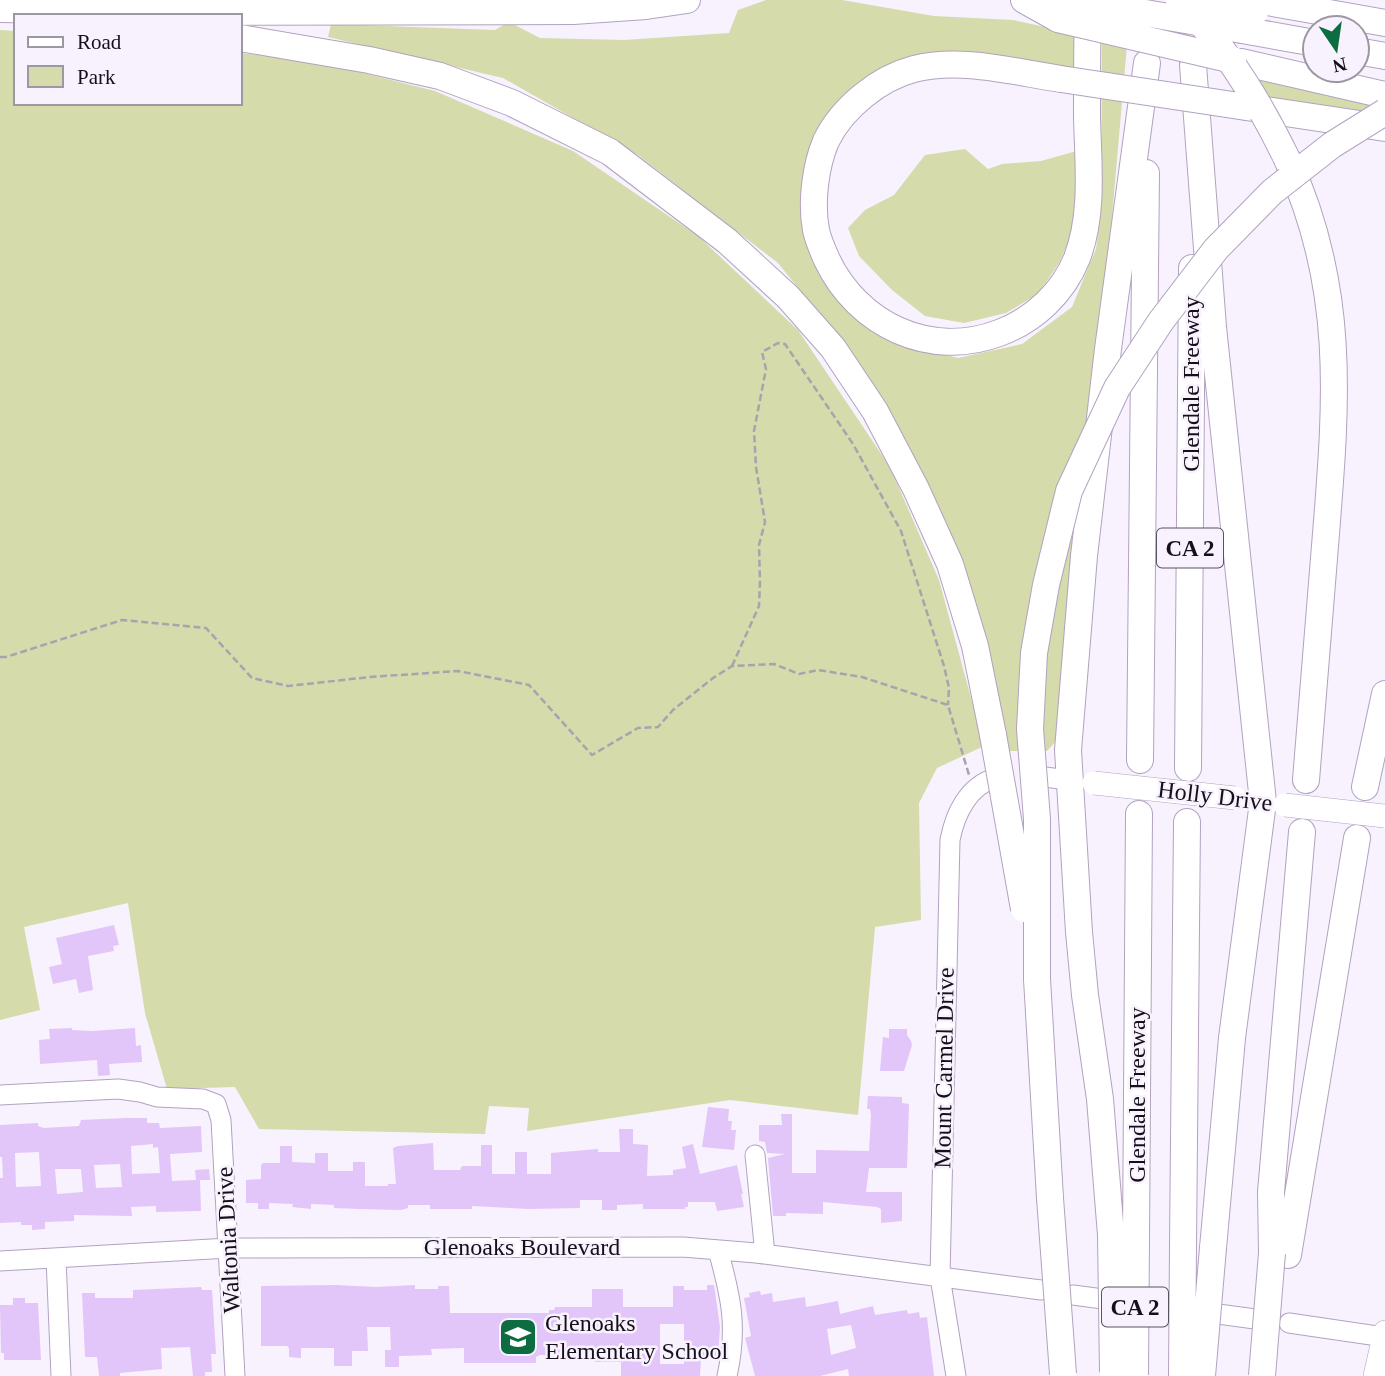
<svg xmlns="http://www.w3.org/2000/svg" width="1385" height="1376" viewBox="0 0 1385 1376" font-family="'Times New Roman',serif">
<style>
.green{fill:#d5dbaa}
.building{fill:#e2c5f9;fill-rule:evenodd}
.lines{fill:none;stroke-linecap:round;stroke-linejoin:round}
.minor-tunnel{stroke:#d6d0dc;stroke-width:19;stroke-dasharray:19 10;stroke-linecap:butt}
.minor-casing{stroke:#b2a2bf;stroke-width:21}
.major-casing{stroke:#b2a2bf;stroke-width:24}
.highway-casing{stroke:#b2a2bf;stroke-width:28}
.path{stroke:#a9a3ae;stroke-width:2.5;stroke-dasharray:7 3.5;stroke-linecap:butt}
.minor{stroke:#fff;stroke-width:19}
.major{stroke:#fff;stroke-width:23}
.highway{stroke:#fff;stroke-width:26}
.major-bridge-casing{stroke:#b2a2bf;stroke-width:24;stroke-linecap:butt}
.highway-bridge-casing{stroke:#b2a2bf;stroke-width:28;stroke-linecap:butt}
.major-bridge{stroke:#fff;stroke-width:23}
.highway-bridge{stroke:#fff;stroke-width:26}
.labels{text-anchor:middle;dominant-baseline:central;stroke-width:5;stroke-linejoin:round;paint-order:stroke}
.shield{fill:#f8f2fe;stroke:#59535e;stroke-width:2}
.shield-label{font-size:23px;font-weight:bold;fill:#150f19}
.street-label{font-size:24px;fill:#150f19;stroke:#f8f2fe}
.poi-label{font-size:24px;fill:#150f19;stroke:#f8f2fe;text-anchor:start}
</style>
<rect width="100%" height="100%" fill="#f8f2fe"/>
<path class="green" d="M766,0H842L934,16L1013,20L1083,35L1084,74L927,58L840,108L808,199L856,318L890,341L958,358L1022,344L1072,307L1096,249L1101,209L1102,40L1127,45L1097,388L1058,739L1047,751H1008L953,543L906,441L848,350L778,263L638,155L503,78L328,37L331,24L495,30L509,22L540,38L624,40L729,33L738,10Z
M0,30L16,31V103H240V53L319,62L435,91L573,151L698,236L798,330L890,467L939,580L984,746L937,768L919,803L921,920L875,927L858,1115L730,1100L527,1131L529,1108L489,1106L485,1134L259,1129L235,1087L167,1089L145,1013L128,903L24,927L40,1010L0,1020Z
M1248,72L1385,104V117L1250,98Z
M965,149L988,169L1002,164L1041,161L1080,150L1077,223L1059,263L1038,294L1006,313L964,323L925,316L892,290L859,256L848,228L865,210L894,195L925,155Z"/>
<path class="building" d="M114,925L119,945L113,946L114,951L88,956L93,990L79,993L76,979L53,984L49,967L62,964L56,938Z
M72,1028V1030L92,1031L135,1028L136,1046L141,1045L142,1062L109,1064L110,1075L98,1076L97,1060L40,1064L39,1040L50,1039L49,1029Z
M889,1029H907V1035L911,1041L912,1045L904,1071H880L883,1037L889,1038Z
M868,1096L902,1097V1103L909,1104L907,1168H869L866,1192H902V1221L881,1223V1209L877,1207L823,1202V1214L786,1213V1216H773L768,1158L785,1154L767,1153L765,1142L759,1141V1125H782L781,1114H792V1173H816V1150L869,1151L871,1115L870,1109H867Z
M708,1107L729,1109L728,1121H732L731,1130H736L734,1150L702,1147Z
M126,1118H147V1123H159L160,1128L201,1126L202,1152L170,1154L172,1181L196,1180L195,1170L209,1169L210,1180H200L201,1211L156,1212V1206L131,1207L132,1216L74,1215V1221L45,1222V1229L32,1230V1225H21V1222L0,1223V1178H3L2,1157H0V1125L38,1123V1126L44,1128L79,1126L81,1120ZM153,1144V1148L158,1147L160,1173L132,1174L131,1146ZM39,1152L41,1186L16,1187L15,1153ZM120,1164L122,1187L96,1188L94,1165ZM55,1169H81L83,1192L57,1194Z
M619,1129H633V1144L648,1145L647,1176L673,1175V1170L686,1168L682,1147L693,1144L700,1174L737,1165L743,1194H741L744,1207L717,1211L715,1202H688V1207H685V1209H643V1204L617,1205V1210H602V1200H580V1208L529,1209L472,1206V1209H430V1205H408V1208L401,1210L359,1209L334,1208V1205L311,1204V1209L292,1207L293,1204L269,1203V1209H258V1203H246V1180L261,1179V1165L263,1163H280V1146H292V1162L315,1163V1153H328V1171H353V1162H365V1186H388V1184H396L393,1148L398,1146L433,1143L434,1170H460L462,1166H481V1145H492V1174H515V1152H527V1174H551V1153L598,1149V1152H620Z
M336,1285L376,1287L415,1285V1289H438V1286H449L450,1313H549V1310H554L555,1307H592V1289H623V1307H673V1286H684V1290H707V1285H714L720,1327L718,1357H701L700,1376H621V1362H594V1348L570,1349V1355H540L536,1357V1363H464V1348L431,1349L432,1355L399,1356V1367H385V1350H391L390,1327H367L368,1351H352V1366H334V1348H301V1358L289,1357V1348L287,1346H261V1286ZM660,1324H684V1364H660Z
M201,1287L202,1290H212L216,1354H211L212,1372H205V1376H193L190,1347L161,1348L162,1369L120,1373V1376H99L97,1357H85L82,1293H95V1298H133V1290Z
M760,1291L761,1295L772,1293L773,1302L805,1297L806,1307L838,1301L840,1314L873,1306L875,1315L907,1310L908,1314L919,1312L920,1318L927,1317L934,1376H849L848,1369L820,1376H755L745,1338L751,1336L744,1298L750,1297L749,1293ZM851,1325L856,1348L831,1355L827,1329Z
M13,1298H25V1303H38L41,1360H4V1353H1L0,1305H13Z"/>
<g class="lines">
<path class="minor-tunnel" d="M1125,1301L1196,1311"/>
<defs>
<path id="minor" d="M1045,777L1068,780
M0,1095L118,1089L140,1092L157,1097L203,1099L216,1104L221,1120L235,1376
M755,1155L765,1254
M718,1250C731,1297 738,1327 727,1376
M56,1258L61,1376
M0,1261L229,1248L683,1247L756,1253L1041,1290
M1073,1295L1103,1299
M1218,1314L1255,1319
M1289,1323L1385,1337
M956,1376L940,1277L950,840C955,814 968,786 995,778"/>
<path id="major" d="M1375,1376L1385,1332"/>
<path id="highway" d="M1024,0L1058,19
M1256,0L1385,23
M0,9L191,12L573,11L646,6L687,0
M1242,30L1315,43
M240,38L369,60L440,76L512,103L610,152L727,241L788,297L833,348L875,411L916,489L950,564L975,646L993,735
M1357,51L1385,56
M1241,62L1385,95
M1193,65L1213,327L1263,802L1232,1038L1213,1248
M1061,79C1014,72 961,57 914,69C879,78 842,108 826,141C815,167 811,203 816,230C818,240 823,251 827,260C858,325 930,359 999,333C1034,320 1063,293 1077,258C1094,213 1088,163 1087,116C1087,79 1087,42 1088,5
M1246,107L1385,128
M1287,159C1348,290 1336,408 1325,546C1319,624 1312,702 1306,780
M1140,760L1146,173
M1188,768L1192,268
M1365,787L1385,694
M1037,979L1050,1198
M1111,1235L1100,1099L1085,995L1079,932L1068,750L1084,556L1108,349L1147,63
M1136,1239L1139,814
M1183,1246L1187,822
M1272,1253L1271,1192L1302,832
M1288,1255L1357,838"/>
</defs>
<use href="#minor" class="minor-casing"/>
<use href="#major" class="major-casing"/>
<use href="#highway" class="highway-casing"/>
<path class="path" d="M0,657H6L122,620L206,628L252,678L288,686L370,677L458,671L529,685L592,755L638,728L658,727L673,710L713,678L732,666L774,664L799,674L818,670L862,677L948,705L969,775
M732,666L759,606L760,583L759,545L765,522L756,467L754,431L766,369L762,352L778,343L785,344L853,444L901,531L944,666L949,688L948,705"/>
<use href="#minor" class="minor"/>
<use href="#major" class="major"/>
<use href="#highway" class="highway"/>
<defs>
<path id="major-bridge" d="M1094,783L1235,798
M1285,805L1385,816"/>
<path id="highway-bridge" d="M1055,0L1134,11L1242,30
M1179,0L1255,12
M1180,0C1225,46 1259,101 1287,159
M1058,19L1233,60
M1061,79L1246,107
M993,735L1024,909
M1037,979V819L1030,729L1034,653L1046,585L1069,491L1117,388L1161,321L1216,249L1272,192L1332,145L1385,112
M1050,1198L1063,1374
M1111,1235L1113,1372
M1135,1375L1136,1239
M1182,1376L1183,1246
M1202,1376L1213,1248
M1262,1376L1272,1253"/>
</defs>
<use href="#major-bridge" class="major-bridge-casing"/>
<use href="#highway-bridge" class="highway-bridge-casing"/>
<use href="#major-bridge" class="major-bridge"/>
<use href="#highway-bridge" class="highway-bridge"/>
</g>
<defs>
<symbol id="school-square" viewBox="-11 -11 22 22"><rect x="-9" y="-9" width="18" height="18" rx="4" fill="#0e6c41" stroke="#f8f2fe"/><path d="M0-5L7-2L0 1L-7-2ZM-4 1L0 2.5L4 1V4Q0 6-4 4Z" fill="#fff"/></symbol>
</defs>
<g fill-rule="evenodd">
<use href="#school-square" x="496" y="1315" width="44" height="44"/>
</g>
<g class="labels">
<g class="shield">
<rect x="1157" y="528.5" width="66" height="39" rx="5"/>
<rect x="1102" y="1287.5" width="66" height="39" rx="5"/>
</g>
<g class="shield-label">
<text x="1190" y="548">CA 2</text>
<text x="1135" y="1307">CA 2</text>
</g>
<g class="street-label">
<text transform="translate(1191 384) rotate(-90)">Glendale Freeway</text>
<text transform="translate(1215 796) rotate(7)">Holly Drive</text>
<text transform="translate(944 1068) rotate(-89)">Mount Carmel Drive</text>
<text transform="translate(1137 1095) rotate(-90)">Glendale Freeway</text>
<text transform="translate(228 1240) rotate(-93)">Waltonia Drive</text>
<text x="522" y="1247">Glenoaks Boulevard</text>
</g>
<g class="poi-label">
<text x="545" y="1323">Glenoaks<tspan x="545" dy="28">Elementary School</tspan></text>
</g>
</g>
<rect x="14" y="14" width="228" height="91" fill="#f8f2fe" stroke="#9d97a2" stroke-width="2"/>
<rect x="28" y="37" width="35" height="10" fill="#ffffff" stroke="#9d97a2" stroke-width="2"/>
<text x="77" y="49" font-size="21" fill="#150f19">Road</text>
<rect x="28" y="66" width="35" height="21" fill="#d5dbaa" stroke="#9d97a2" stroke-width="2"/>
<text x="77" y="84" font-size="21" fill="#150f19">Park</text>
<g transform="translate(1336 49) rotate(167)"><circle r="33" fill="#f8f2fe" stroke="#9d97a2" stroke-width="2"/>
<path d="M0-5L12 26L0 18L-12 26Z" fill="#0e6c41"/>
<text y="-10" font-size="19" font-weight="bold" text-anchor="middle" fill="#150f19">N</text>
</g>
</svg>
